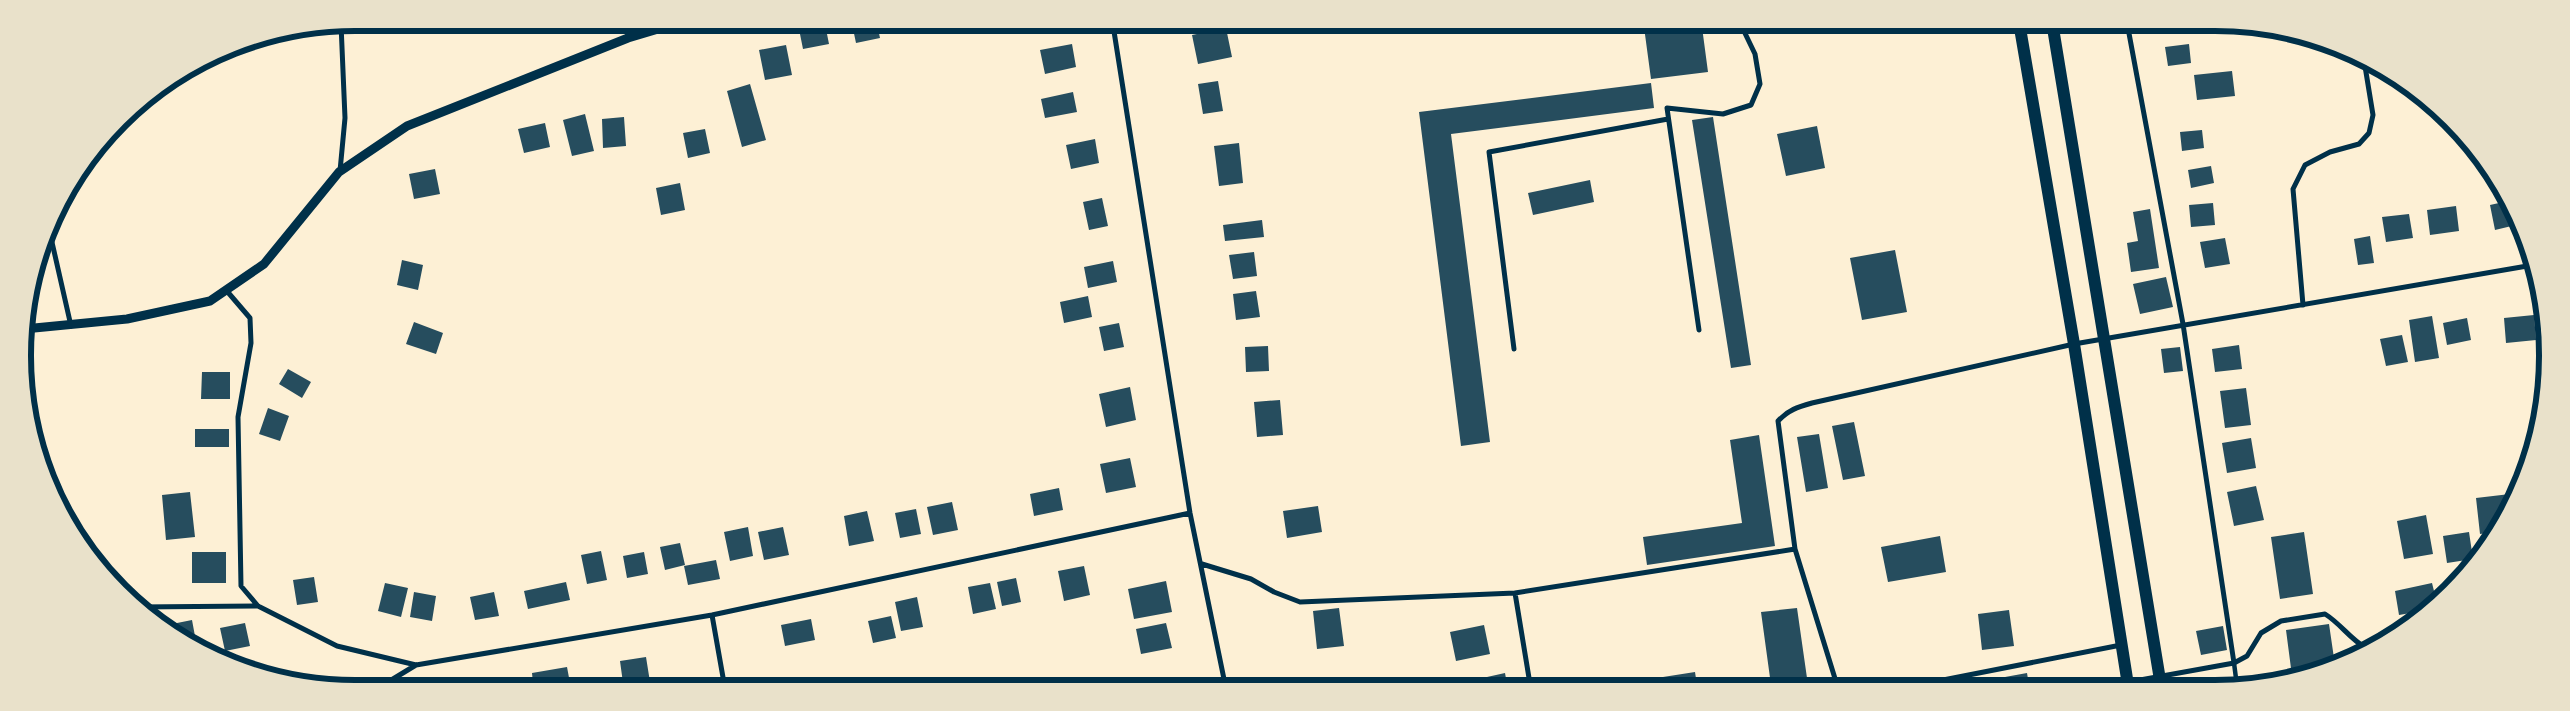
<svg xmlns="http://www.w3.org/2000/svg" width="2570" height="711" viewBox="0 0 2570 711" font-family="'Noto Sans',sans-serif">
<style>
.building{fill:#264d5e}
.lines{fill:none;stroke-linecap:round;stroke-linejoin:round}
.pedestrian{stroke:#003049;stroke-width:4.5}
.minor{stroke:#003049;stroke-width:5}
.tertiary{stroke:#003049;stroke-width:9}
.primary{stroke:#003049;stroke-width:12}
.rim{fill:none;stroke:#003049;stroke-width:6}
</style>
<rect width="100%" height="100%" fill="#fdf0d5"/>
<path class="building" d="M825,24L829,44L803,49L799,29Z
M852,24H877L880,38L856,43Z
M954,24L982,25V28L956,34Z
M1644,27H1702L1708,72L1651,79Z
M1226,28L1232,57L1198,64L1192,35Z
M1072,44L1076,67L1045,74L1040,50Z
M2189,44L2191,63L2168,66L2165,47Z
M786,45L792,75L765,80L759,50Z
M2232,71L2235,96L2197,100L2194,75Z
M1218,81L1223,111L1203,114L1198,84Z
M1651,83L1654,108L1451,134L1490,442L1461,446L1419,112Z
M750,84L766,140L742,147L727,91Z
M1073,92L1077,112L1045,118L1041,99Z
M585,114L594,151L572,156L563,120Z
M624,117L626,146L603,148L602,119Z
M1713,117L1751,365L1731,368L1692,120Z
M545,123L550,147L524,153L518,129Z
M1817,126L1825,168L1786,176L1777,134Z
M705,129L710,153L688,158L683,133Z
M2202,130L2204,148L2182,151L2180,132Z
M1095,139L1099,163L1071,169L1066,145Z
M1239,143L1243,183L1219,186L1214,146Z
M2211,166L2214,183L2191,188L2188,170Z
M435,169L440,194L414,199L409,174Z
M1590,180L1594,202L1533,215L1528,193Z
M680,183L685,210L661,215L656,188Z
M1102,198L1108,226L1089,230L1083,202Z
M2508,201L2520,224L2495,230L2490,205Z
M2213,203L2215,225L2191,227L2189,205Z
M2456,206L2459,231L2430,235L2427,210Z
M2150,209L2159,268L2131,272L2127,243L2138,241L2133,212Z
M2409,214L2413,238L2386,242L2382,217Z
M1262,220L1264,237L1225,241L1223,225Z
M2370,236L2374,263L2358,265L2354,239Z
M2225,238L2230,264L2205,268L2200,242Z
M1895,250L1907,312L1862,320L1850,258Z
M1254,252L1257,276L1233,279L1229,255Z
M402,260L423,265L418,290L397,285Z
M1113,261L1117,282L1088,288L1084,267Z
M2166,277L2173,307L2140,314L2133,284Z
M1256,291L1260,317L1236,320L1233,294Z
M1088,296L1092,317L1064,323L1060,302Z
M2534,315L2536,340L2506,343L2504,318Z
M2432,316L2439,358L2415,362L2409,320Z
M2467,318L2471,340L2447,345L2443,323Z
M414,322L443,333L436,354L406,344Z
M1119,323L1124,347L1104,351L1099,327Z
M2402,335L2408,362L2386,366L2380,339Z
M2239,345L2242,369L2215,372L2212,349Z
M1268,346L1269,371L1246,372L1245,347Z
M2180,347L2183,371L2164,373L2161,349Z
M288,369L311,382L302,398L279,384Z
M202,372H230V399H201Z
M1130,387L1136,420L1106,427L1099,394Z
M2246,388L2251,425L2225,428L2220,391Z
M1280,400L1283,435L1257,437L1254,402Z
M268,408L289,416L280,441L259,434Z
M1854,422L1865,476L1843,480L1832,426Z
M195,429H229V447H195Z
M1819,434L1828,488L1806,492L1797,437Z
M1759,435L1775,546L1647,565L1643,537L1742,523L1730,440Z
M2251,438L2256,468L2227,473L2222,443Z
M1130,458L1136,487L1106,493L1100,464Z
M2256,486L2264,520L2234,526L2227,492Z
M1059,488L1063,510L1034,516L1030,494Z
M190,492L195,537L166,540L162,495Z
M2510,494L2511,500L2503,522L2495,532L2480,534L2476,498Z
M952,502L958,530L933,535L927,507Z
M1318,506L1322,532L1287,538L1283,511Z
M916,509L921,534L900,538L895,513Z
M867,511L874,541L849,546L844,516Z
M2426,515L2433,554L2404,559L2397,521Z
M748,527L753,556L730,561L724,532Z
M783,527L789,555L764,560L758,532Z
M2304,532L2313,594L2280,599L2271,537Z
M2469,532L2473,559L2447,563L2443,536Z
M1940,536L1946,572L1888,582L1881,547Z
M680,543L685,565L665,570L660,547Z
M601,551L607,580L587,584L581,555Z
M192,552H226V583H192Z
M644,552L648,574L627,578L623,556Z
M716,560L720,579L688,585L684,566Z
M1084,566L1090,595L1064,601L1058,571Z
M314,577L318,602L297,605L293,580Z
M1016,578L1021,602L1002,606L997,582Z
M1166,581L1172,612L1134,619L1128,589Z
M566,582L570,600L528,609L524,591Z
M385,583L408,588L401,617L378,611Z
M990,583L996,609L973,614L968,587Z
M2432,583L2437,603L2434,606L2428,610L2399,615L2395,591Z
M414,592L436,596L432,621L410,617Z
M494,592L499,616L475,620L470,597Z
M917,597L923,627L901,631L895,602Z
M1339,608L1344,646L1317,649L1313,611Z
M1797,608L1808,685H1771L1761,612Z
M2009,610L2014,646L1982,650L1978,614Z
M891,616L896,638L873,643L868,621Z
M811,619L815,640L785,646L781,625Z
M192,620L197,647L168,629L167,625Z
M245,623L250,646L225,651L220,628Z
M1166,623L1172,648L1141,654L1136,629Z
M2329,624L2335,665L2292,676L2286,630Z
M1484,625L1490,654L1456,661L1450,632Z
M2223,626L2227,650L2201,655L2196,631Z
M646,657L650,682L623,683L620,661Z
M567,667L570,683H533L532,673Z
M1695,672L1697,685H1664L1663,677Z
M1505,673L1507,684H1480L1478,679Z
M2027,673L2029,685H1995L1994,679Z"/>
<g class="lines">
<path class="pedestrian" d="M2234,663L2237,686"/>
<path class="minor" d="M627,23L628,38
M1113,25L1190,513L1225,684
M2128,28L2183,324L2234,663
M340,171L345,118L341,24
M49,229L71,326
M226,290L250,318L251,343L238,417L241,586L258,606L337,646L416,665L712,615L1190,513
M2303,305L2293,189L2305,165L2330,152L2359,144L2369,133L2373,115L2364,60
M1699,330L1667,108L1723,114L1751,105L1760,84L1755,54L1742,27
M1514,349L1489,152L1668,119
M1202,564L1251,579L1274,592L1300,602L1515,593L1795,549
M1515,593L1530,684
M137,607L258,606
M712,615L724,683
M388,682L416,665
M2129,682L2234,663L2247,656L2261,633L2281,621L2325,614C2341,624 2350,639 2366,648
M1837,685L1795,549L1778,421C1788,410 1798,407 1812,403L2074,344L2533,265
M1938,685V681L2121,645"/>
<path class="tertiary" d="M24,329L127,319L210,301L264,264L339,172L407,126L628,38L675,24"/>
<path class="primary" d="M2020,28L2074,344L2128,685
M2053,28L2161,686"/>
</g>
<path d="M0 0H2570V711H0ZM355 31H2215A324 324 0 0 1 2539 355V356A324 324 0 0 1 2215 680H355A324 324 0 0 1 31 356V355A324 324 0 0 1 355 31Z" fill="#e9e1ca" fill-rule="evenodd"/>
<path class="rim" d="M355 31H2215A324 324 0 0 1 2539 355V356A324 324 0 0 1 2215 680H355A324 324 0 0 1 31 356V355A324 324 0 0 1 355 31Z"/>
</svg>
